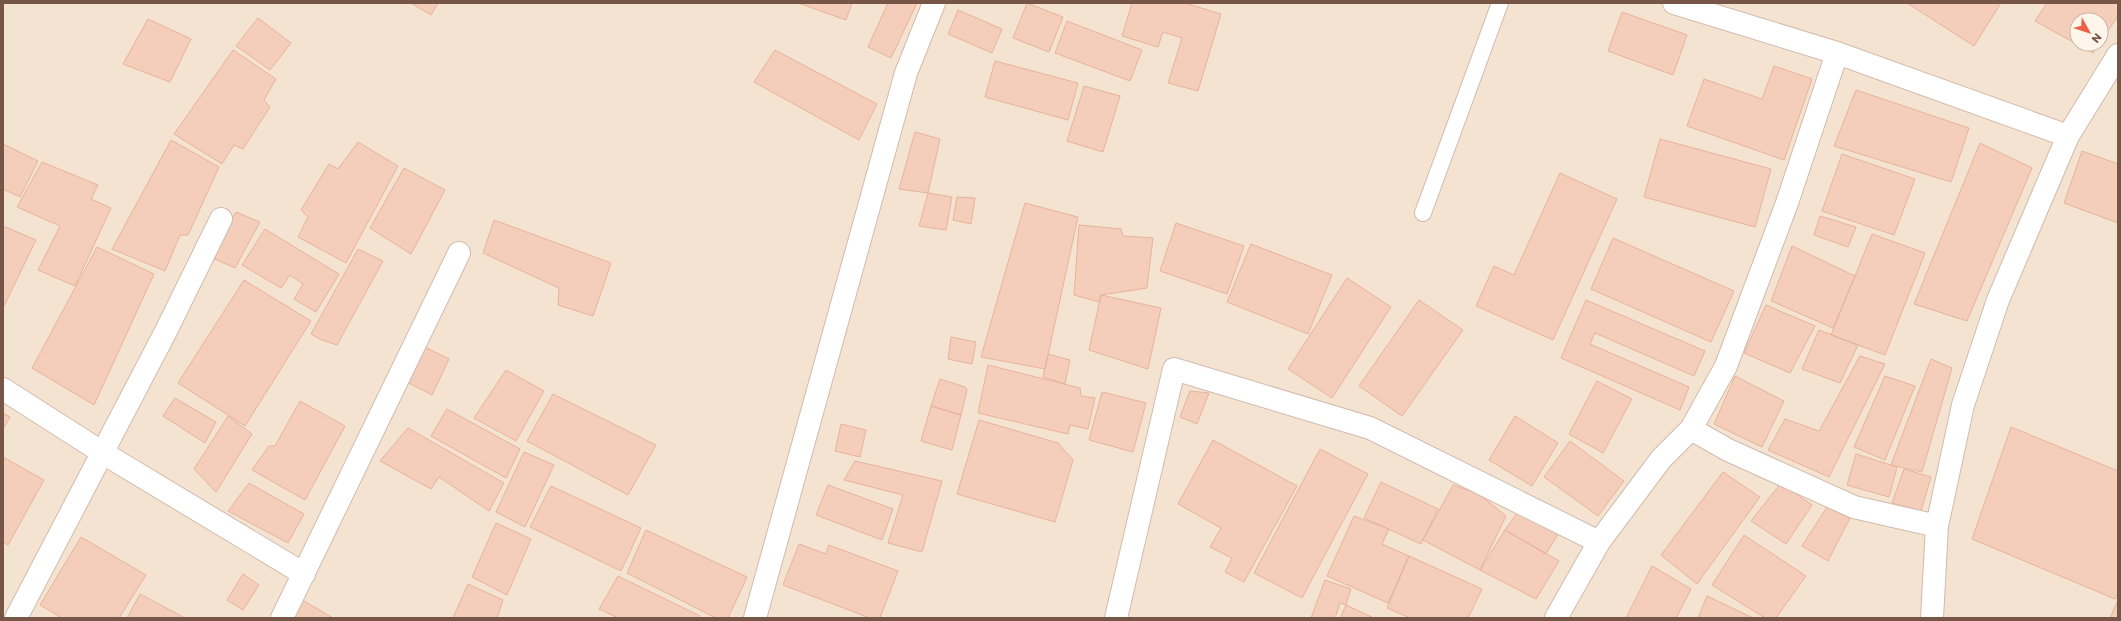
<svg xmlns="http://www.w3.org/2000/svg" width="2121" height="621" viewBox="0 0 2121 621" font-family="Poppins,sans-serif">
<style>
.residential{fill:#f5e3d2;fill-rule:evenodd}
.building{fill:#f4cebb;stroke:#e7b39a}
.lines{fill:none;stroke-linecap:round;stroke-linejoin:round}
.lane-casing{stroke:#d1bbac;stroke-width:18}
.street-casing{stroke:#d1bbac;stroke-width:24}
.lane{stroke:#fff;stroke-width:16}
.street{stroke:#fff;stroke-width:22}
</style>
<rect width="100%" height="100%" fill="#fdf2e4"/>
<path class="residential" d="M3,3H2118V618H3ZM2077,20H2101V44H2077Z"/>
<path class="building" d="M411,3H438L431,15Z
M798,3H852L846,20Z
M888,3H917L891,58L868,47Z
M1027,3L1063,17L1049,52L1013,38Z
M1132,3H1185L1221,14L1198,91L1168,83L1182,38L1163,32L1158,47L1122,36Z
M1907,3H2001L1974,46Z
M2047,3H2118V16L2101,41V20H2077V44H2099L2093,53L2035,21Z
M958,10L1002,29L992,53L948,34Z
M1622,12L1687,35L1673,75L1608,51Z
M258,18L291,43L270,70L236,46Z
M148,19L191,39L170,82L123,64Z
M1067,21L1142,50L1130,81L1055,53Z
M233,50L276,79L264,100L270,107L243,149L234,145L222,164L174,134Z
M775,50L877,104L859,140L754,82Z
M995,61L1078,83L1068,120L985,97Z
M1774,66L1812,79L1784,160L1687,126L1704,79L1762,99Z
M1084,86L1120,96L1103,152L1067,141Z
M1856,90L1969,128L1951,182L1834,146Z
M915,132L940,139L928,193L899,189Z
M1660,139L1771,169L1755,227L1644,197Z
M171,140L219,167L188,235H180L165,271L112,249Z
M358,142L398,166L346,263L298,237L308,217L301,210L329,164L338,169Z
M1980,143L2032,168L1967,321L1914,304Z
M3,144L38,161L20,197L3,189Z
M2082,151L2118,164V223L2064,203Z
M1842,154L1915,179L1894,235L1822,211Z
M42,162L98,185L91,199L111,208L75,286L38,270L60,226L17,207Z
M404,168L445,190L411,254L370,228Z
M1560,173L1617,199L1553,340L1476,306L1494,266L1514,275Z
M928,193L952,197L946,230L919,226Z
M957,197L975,198L971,224L953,220Z
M1025,203L1078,217L1045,369L981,357Z
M236,212L260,222L235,268L210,257Z
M1820,216L1856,227L1848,247L1814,235Z
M494,220L611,263L593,316L558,305L559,288L483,253Z
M1176,223L1244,246L1227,294L1160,271Z
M1079,225L1121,229L1123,236L1153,238L1147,288L1101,295L1099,302L1074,295Z
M3,226L36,240L3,308Z
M265,229L339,274L316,312L294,299L303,284L290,275L281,288L242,265Z
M1872,234L1925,253L1885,355L1831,335Z
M1613,238L1734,291L1711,342L1591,289Z
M1251,244L1332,275L1308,334L1227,302Z
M1792,246L1855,276L1833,328L1771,301Z
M97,247L154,274L94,405L32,368Z
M358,249L383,261L337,345L322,340L311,334Z
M1347,278L1391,307L1332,398L1288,369Z
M244,280L311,321L245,426L178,383Z
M1101,295L1161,308L1148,369L1089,350Z
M1419,300L1463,330L1402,416L1359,386Z
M1586,300L1705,351L1694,376L1595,333L1590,344L1689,387L1680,410L1561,358Z
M1766,305L1815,326L1790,373L1744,353Z
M1819,330L1858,345L1840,383L1802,369Z
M951,337L976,342L972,364L948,359Z
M425,347L449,359L432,395L407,382Z
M1048,354L1070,360L1065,384L1043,377Z
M1860,356L1885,364L1829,477L1768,450L1785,419L1819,431Z
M1931,359L1952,368L1922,472L1891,465Z
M988,365L1080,388L1081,396L1095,398L1088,429L1070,425L1068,434L978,413Z
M506,370L544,391L516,441L474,418Z
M1735,376L1784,401L1762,447L1714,424Z
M1885,376L1915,386L1885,460L1854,447Z
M940,379L965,387L967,390L961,415L931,406Z
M1597,381L1632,399L1603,453L1569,434Z
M1190,391L1209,393L1197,424L1180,417Z
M1102,392L1146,403L1133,452L1089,440Z
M553,394L656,445L628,495L527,441Z
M175,398L216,422L205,443L163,416Z
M300,401L345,426L305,500L252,470L269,446H275Z
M931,406L961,415L952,450L921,441Z
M447,409L520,449L506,478L431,436Z
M3,413L10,417L3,429Z
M228,416L252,434L216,492L194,469Z
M1515,416L1558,443L1532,486L1489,460Z
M979,420L1058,443L1073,460L1055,522L957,494Z
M841,424L866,430L860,457L835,451Z
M2011,427L2118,471V593L2115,599L1972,539Z
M408,428L504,483L489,511L439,477L431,489L380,461Z
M1213,440L1297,486L1244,582L1225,572L1232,558L1210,547L1221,528L1178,504Z
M1570,441L1624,481L1598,516L1544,477Z
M1320,449L1368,474L1302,598L1254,573Z
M524,452L554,465L525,527L496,512Z
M1856,454L1897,467L1889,497L1847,485Z
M3,457L44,480L8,545L3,542Z
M855,461L942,481L922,552L888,543L903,495L844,480Z
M1904,469L1931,477L1921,511L1892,503Z
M1723,472L1760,497L1697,584L1661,555Z
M1381,482L1438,509L1421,544L1364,518Z
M249,483L304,514L288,543L228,511Z
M1781,483L1812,505L1786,544L1751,521Z
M828,485L893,509L882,540L816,515Z
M1453,485L1479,494L1506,516L1480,570L1423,540Z
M551,486L641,528L621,571L530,527Z
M1827,507L1850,518L1828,561L1802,546Z
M1517,513L1558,534L1546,554L1505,530Z
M1354,516L1389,529L1382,544L1409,556L1388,603L1327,576Z
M496,523L531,539L507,595L472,577Z
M646,530L747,577L728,618H716L627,573Z
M1505,530L1559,561L1536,599L1480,570Z
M1744,535L1806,576L1776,618H1765L1712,585Z
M81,537L146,575L119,618H62L40,605Z
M799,544L826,554L829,545L898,571L880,618H870L783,585Z
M1409,556L1482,589L1468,618H1410L1387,608Z
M1652,566L1691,589L1676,618H1626Z
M243,574L259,585L243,610L227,600Z
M618,576L700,616L698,618H618L599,609Z
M1325,580L1351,589L1346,605L1340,603L1335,618H1311Z
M468,584L503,600L497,618H453Z
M140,594L185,618H127Z
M1707,596L1753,618H1698Z
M299,598L333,618H288Z
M2118,600V618H2110Z
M1346,605L1374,618H1340Z"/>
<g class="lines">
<defs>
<path id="lane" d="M1423,213L1500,3"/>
<path id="street" d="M1674,3L1837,53L2068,136
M3,389L103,453L304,574
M1691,429L1728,450L1854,507L1937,526
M16,618L166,331L221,219
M282,618L459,253
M755,618L906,73L934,3
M1116,618L1174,369L1370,428L1599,542
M1556,618L1599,542L1661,459L1691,429L1726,366L1787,203L1837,53
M1932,618L1937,526L1963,405L1998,300L2068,136L2118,55"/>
</defs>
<use href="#lane" class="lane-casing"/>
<use href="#street" class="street-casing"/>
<use href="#lane" class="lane"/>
<use href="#street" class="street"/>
</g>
<rect width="2121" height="621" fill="none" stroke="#775648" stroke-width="8"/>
<g transform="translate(2089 32) rotate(129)"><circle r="19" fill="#fff6eb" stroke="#c9b6aa"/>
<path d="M0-3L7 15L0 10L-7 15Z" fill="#ec6045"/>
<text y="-6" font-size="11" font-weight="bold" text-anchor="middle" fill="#775648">N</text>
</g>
</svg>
